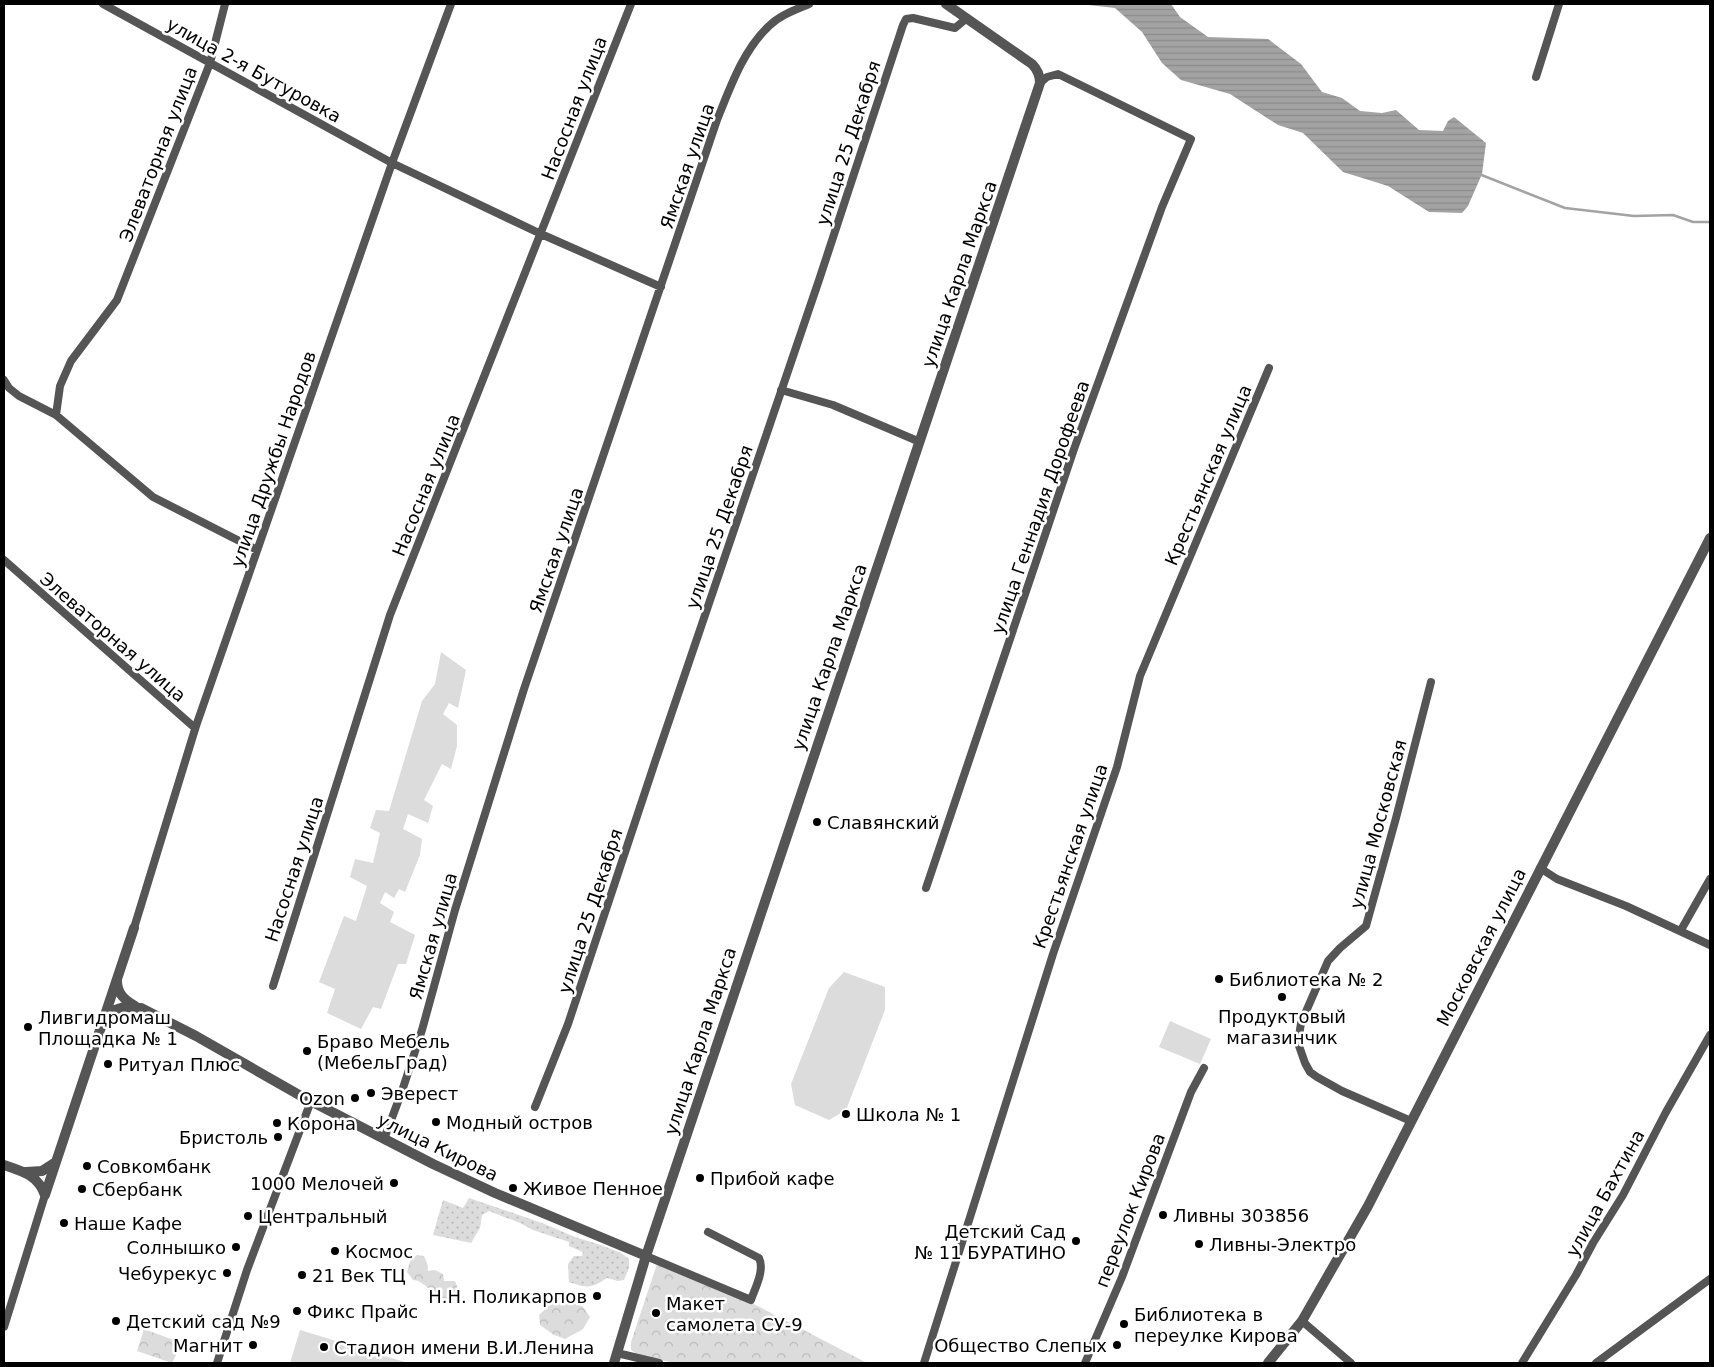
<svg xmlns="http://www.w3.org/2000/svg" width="1714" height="1367" viewBox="0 0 1714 1367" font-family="'DejaVu Sans',sans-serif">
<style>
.grass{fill:url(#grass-dots)}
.forest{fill:url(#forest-crowns)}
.garden{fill:#dcdcdc}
.water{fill:url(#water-rules)}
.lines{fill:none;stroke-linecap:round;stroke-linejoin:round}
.stream{stroke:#a3a3a3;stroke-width:2.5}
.minor{stroke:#555;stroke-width:8}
.tertiary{stroke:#555;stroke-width:10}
.poi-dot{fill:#000;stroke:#fff;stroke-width:2}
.labels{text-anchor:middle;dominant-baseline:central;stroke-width:5;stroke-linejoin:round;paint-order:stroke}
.street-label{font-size:18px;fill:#000;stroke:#fff}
.poi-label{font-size:18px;fill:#000;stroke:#fff;text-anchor:start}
</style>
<defs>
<pattern id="grass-dots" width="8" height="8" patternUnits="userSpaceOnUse" patternTransform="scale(1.25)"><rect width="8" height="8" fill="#dcdcdc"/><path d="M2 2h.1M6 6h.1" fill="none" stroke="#bbb" stroke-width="1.8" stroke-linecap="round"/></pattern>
<pattern id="forest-crowns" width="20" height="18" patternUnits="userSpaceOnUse" patternTransform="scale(1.25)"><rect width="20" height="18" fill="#dcdcdc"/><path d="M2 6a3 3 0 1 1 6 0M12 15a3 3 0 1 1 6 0" fill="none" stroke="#bbb"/></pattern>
<pattern id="water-rules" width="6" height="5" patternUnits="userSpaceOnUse" patternTransform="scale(1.25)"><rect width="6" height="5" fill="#a3a3a3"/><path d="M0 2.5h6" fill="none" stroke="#8b8b8b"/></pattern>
</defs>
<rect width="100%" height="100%" fill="#fff"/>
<path class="grass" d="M469,1198L542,1223L575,1237L601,1245L621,1253L629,1259V1268L624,1280L618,1281L607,1278C591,1289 586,1288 569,1282L568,1264L574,1256H582L583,1252L569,1246V1242L533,1230L520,1223L489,1211L482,1215L480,1228L471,1243L433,1235L443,1200L463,1208Z"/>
<path class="forest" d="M417,1255L424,1256L427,1263L428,1271L435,1270L443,1274L444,1281H455L458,1289L452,1298L444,1301C432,1297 427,1281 413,1280L407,1272L410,1261Z
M657,1264L750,1302L867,1363H675L638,1355L631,1350V1342Z
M556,1299C576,1299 580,1301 590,1317L583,1329L565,1339L554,1335L540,1325L539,1315Z
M144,1329L182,1343L172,1363L137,1351Z"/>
<path class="garden" d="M441,652L466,670L458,708L449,703L443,714L457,725V746L451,769L442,764L424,800L433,806L428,823L408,814L403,829L422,839L420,855L405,892L399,889L394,898L385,892L380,903L394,912L390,922L415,935L406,964H398L381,1009L373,1007L361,1029L327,1013L335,989L319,982L344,916L356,921L367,886L350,877L355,859L373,863L380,833L370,828L376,810L389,811L422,701L435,684Z
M844,972L885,987V1010L846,1110L829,1120L795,1105L791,1084L829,988Z
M1170,1021L1211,1039L1200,1064L1159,1047Z
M300,1330L408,1363H290Z"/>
<path class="water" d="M1079,4H1171L1180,17L1208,37L1268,39L1301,64L1322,92L1342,98L1360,111L1382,113L1396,110L1419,130L1443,131L1448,121L1454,117L1486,143L1482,174L1468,206L1462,213L1429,212L1388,186L1343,172L1303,133L1278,125L1230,94L1181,80L1162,63L1142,32L1115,8Z"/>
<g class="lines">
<path class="stream" d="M1479,174L1565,208L1634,216L1673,215L1693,222H1710"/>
<path class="minor" d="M103,4L392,163L541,234L661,287
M1536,77L1559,4
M4,380L9,388L19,396L56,415L153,497L257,550
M781,390L833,405L920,442
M56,415L60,386L71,361L117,300L210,63L225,4
M4,560L195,728
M1540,868L1557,879L1626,906L1710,945
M926,888L1074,449L1162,207L1191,139L1058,74L1047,77L1040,83
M134,928L196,726L392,163L451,4
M1681,930L1710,879
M273,986L390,615L631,4
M535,1107L568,1024L655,762L819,280L903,25L906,19L913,18L955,28L967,18
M1411,1121L1342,1091L1317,1077L1310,1072L1305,1063L1298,1043L1301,1023L1328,961L1340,948L1366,926L1396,818L1431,682
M384,1139L402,1091L422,1030L455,910L524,689L717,120C730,88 743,50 769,26C780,15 795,10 809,4
M646,1256L751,1300C755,1288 765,1270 759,1258L708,1232
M1302,1321L1351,1363
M4,1327L45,1195
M617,1353L659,1363
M217,1363L247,1270L311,1101
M924,1363L1053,954L1117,767L1140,676L1269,368
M1085,1363L1122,1277L1191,1092L1204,1068
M1522,1363L1576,1275L1593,1243L1623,1195L1666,1112L1710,1035
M1596,1363L1710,1279"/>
<path class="tertiary" d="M117,981C117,994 125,1000 135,1006
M106,1013L124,1007L141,1008L196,1036L301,1096L433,1164L495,1193L646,1256
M4,1165C22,1171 38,1175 45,1195
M26,1172L42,1171L56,1162
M45,1195L134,928
M614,1363L646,1256L1040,83C1040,75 1038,70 1032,64L946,4
M1268,1363L1302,1321L1368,1206L1710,538"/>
</g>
<g class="poi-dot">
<circle cx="817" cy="822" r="5"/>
<circle cx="1219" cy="979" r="5"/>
<circle cx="1282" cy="997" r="5"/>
<circle cx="28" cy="1027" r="5"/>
<circle cx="307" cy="1051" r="5"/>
<circle cx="108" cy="1064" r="5"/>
<circle cx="371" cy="1093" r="5"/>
<circle cx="355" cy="1098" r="5"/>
<circle cx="846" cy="1114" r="5"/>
<circle cx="436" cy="1122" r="5"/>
<circle cx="277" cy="1123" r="5"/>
<circle cx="278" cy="1137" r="5"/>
<circle cx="87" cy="1166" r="5"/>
<circle cx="700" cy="1178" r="5"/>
<circle cx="394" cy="1183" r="5"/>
<circle cx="513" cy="1188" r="5"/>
<circle cx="82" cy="1189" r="5"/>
<circle cx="1163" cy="1215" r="5"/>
<circle cx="248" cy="1216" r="5"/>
<circle cx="64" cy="1223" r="5"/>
<circle cx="1076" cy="1241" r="5"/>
<circle cx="1199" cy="1244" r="5"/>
<circle cx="236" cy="1247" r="5"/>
<circle cx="335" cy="1251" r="5"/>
<circle cx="227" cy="1273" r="5"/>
<circle cx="302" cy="1275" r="5"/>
<circle cx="597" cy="1296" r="5"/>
<circle cx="297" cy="1311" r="5"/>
<circle cx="656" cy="1313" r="5"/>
<circle cx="116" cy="1321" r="5"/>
<circle cx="1124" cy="1324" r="5"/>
<circle cx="253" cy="1345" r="5"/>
<circle cx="1117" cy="1345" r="5"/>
<circle cx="324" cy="1347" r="5"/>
</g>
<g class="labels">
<g class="street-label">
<text transform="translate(254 70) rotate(29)">улица 2-я Бутуровка</text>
<text transform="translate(574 108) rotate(-69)">Насосная улица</text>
<text transform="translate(848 143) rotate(-72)">улица 25 Декабря</text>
<text transform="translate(158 154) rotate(-69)">Элеваторная улица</text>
<text transform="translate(687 166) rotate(-71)">Ямская улица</text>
<text transform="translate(959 274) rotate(-71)">улица Карла Маркса</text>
<text transform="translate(273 459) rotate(-71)">улица Дружбы Народов</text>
<text transform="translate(1208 475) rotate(-67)">Крестьянская улица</text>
<text transform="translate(426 485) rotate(-68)">Насосная улица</text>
<text transform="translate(1040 507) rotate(-71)">улица Геннадия Дорофеева</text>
<text transform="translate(719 527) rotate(-71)">улица 25 Декабря</text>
<text transform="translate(556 550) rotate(-71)">Ямская улица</text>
<text transform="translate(113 637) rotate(41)">Элеваторная улица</text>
<text transform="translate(829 657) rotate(-71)">улица Карла Маркса</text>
<text transform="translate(1378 824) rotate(-75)">улица Московская</text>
<text transform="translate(1070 856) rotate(-71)">Крестьянская улица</text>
<text transform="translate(294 869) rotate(-72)">Насосная улица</text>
<text transform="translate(590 911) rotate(-72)">улица 25 Декабря</text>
<text transform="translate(433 936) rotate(-74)">Ямская улица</text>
<text transform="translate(1481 947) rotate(-63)">Московская улица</text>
<text transform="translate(700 1041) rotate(-72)">улица Карла Маркса</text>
<text transform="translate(438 1147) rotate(26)">улица Кирова</text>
<text transform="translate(1605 1193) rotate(-61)">улица Бахтина</text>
<text transform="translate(1130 1210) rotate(-69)">переулок Кирова</text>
</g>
<g class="poi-label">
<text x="827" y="822">Славянский</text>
<text x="1229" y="979">Библиотека № 2</text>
<text x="1282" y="1016" text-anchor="middle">Продуктовый<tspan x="1282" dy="21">магазинчик</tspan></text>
<text x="38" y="1017">Ливгидромаш<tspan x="38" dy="21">Площадка № 1</tspan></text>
<text x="317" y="1041">Браво Мебель<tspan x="317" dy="21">(МебельГрад)</tspan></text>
<text x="118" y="1064">Ритуал Плюс</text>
<text x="381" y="1093">Эверест</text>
<text x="345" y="1098" text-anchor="end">Ozon</text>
<text x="856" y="1114">Школа № 1</text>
<text x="446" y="1122">Модный остров</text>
<text x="287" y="1123">Корона</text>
<text x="268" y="1137" text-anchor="end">Бристоль</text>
<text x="97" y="1166">Совкомбанк</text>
<text x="710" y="1178">Прибой кафе</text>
<text x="384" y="1183" text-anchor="end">1000 Мелочей</text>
<text x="523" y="1188">Живое Пенное</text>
<text x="92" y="1189">Сбербанк</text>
<text x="1173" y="1215">Ливны 303856</text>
<text x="258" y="1216">Центральный</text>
<text x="74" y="1223">Наше Кафе</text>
<text x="1066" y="1231" text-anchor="end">Детский Сад<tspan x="1066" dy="21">№ 11 БУРАТИНО</tspan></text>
<text x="1209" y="1244">Ливны-Электро</text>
<text x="226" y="1247" text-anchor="end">Солнышко</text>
<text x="345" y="1251">Космос</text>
<text x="217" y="1273" text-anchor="end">Чебурекус</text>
<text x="312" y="1275">21 Век ТЦ</text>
<text x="587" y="1296" text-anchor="end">Н.Н. Поликарпов</text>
<text x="666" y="1303">Макет<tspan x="666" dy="21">самолета СУ-9</tspan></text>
<text x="307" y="1311">Фикс Прайс</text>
<text x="1134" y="1314">Библиотека в<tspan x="1134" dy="21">переулке Кирова</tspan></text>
<text x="126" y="1321">Детский сад №9</text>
<text x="243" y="1345" text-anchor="end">Магнит</text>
<text x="1107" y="1345" text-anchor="end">Общество Слепых</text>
<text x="334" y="1347">Стадион имени В.И.Ленина</text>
</g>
</g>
<rect width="1714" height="1367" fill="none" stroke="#000000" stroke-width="10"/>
</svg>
